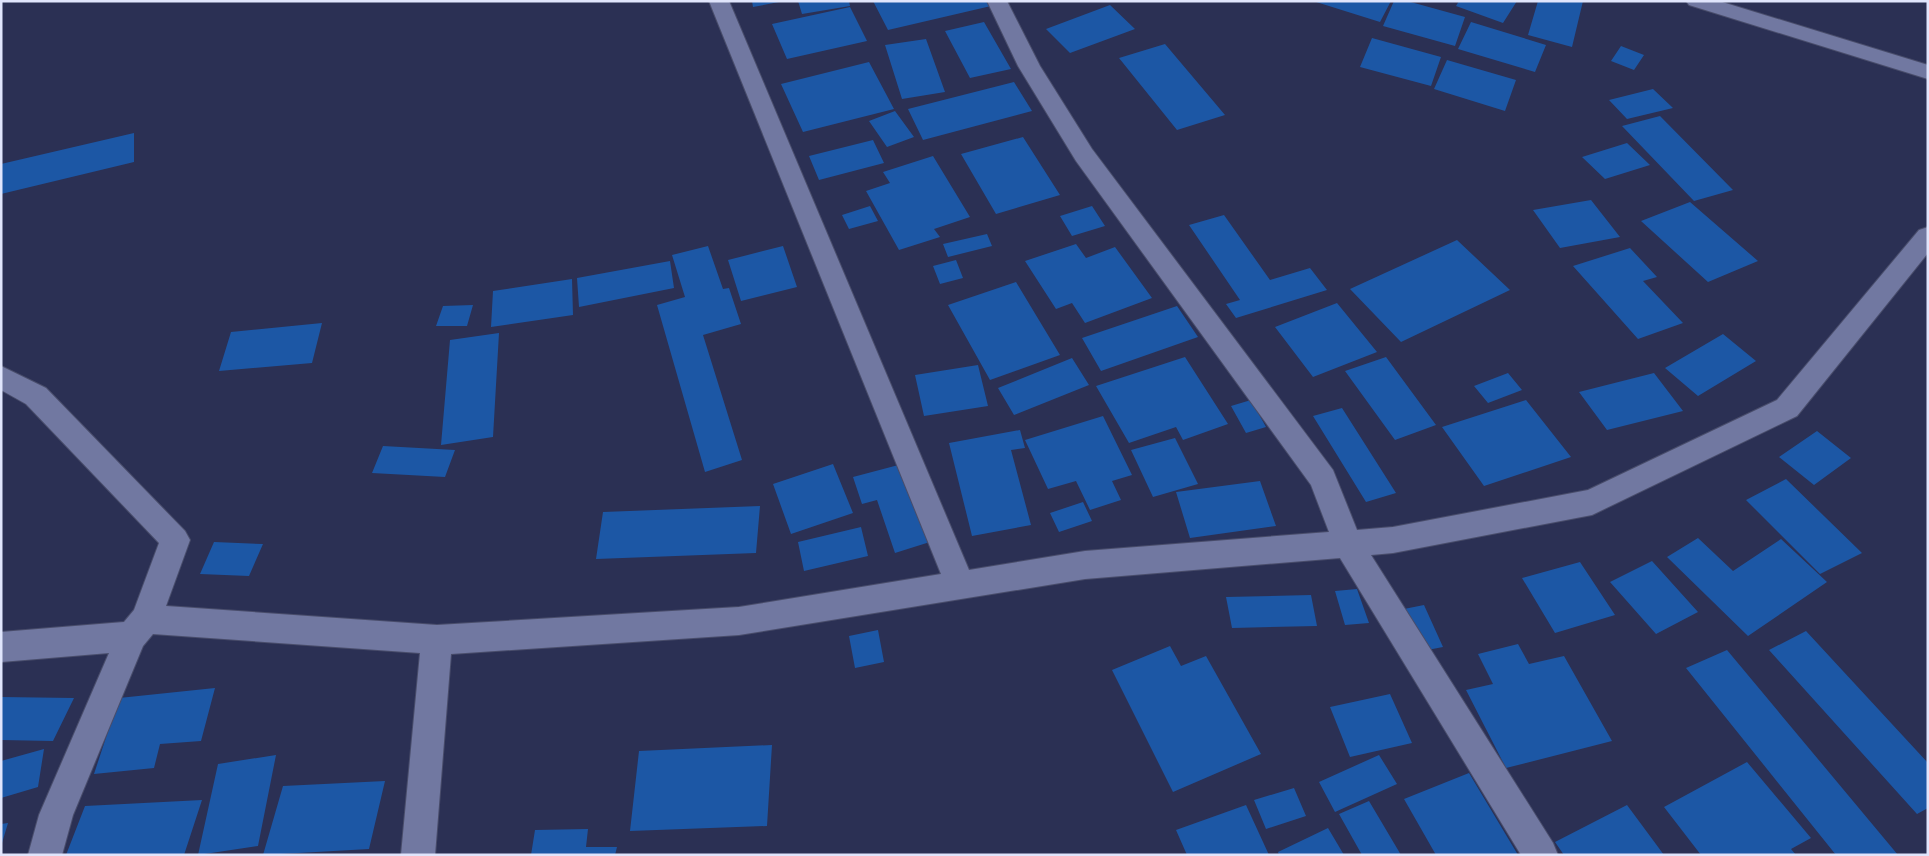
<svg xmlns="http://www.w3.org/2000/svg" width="1929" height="856" viewBox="0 0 1929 856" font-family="'Exo 2',sans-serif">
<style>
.building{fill:#1c57a5}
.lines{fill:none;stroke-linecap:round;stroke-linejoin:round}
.street-casing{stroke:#494d6b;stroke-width:2}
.street{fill:#7178a1;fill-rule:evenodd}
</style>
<rect width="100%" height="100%" fill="#2b3054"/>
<path class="building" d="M752,1H779V2L753,7Z
M798,1H849L850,6L802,14Z
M873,1H988L991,6L888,30Z
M1313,1H1391L1380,22Z
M1394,1H1407L1465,17L1455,46L1383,26Z
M1459,1H1517L1503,23L1456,6Z
M1538,1H1583L1572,47L1528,35Z
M1110,5L1135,29L1070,53L1046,29Z
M850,7L867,41L787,59L772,24Z
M984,22L1011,69L970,78L945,31Z
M1471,22L1546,45L1535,72L1458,49Z
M1372,38L1441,57L1431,86L1360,67Z
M926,39L945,92L902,99L885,45Z
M1165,44L1225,115L1177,130L1119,58Z
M1621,46L1644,55L1634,70L1611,61Z
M1447,60L1516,80L1505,111L1434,89Z
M869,62L894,109L803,132L781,84Z
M1014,82L1032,111L923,140L908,109Z
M1653,89L1673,108L1627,119L1609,100Z
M895,111L914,137L887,147L869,121Z
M1660,116L1733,190L1694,201L1622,126Z
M134,133V162L1,194V164Z
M1023,137L1060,195L996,214L961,154Z
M873,140L884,163L819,180L809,156Z
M1627,143L1650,165L1605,179L1582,157Z
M933,156L970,217L934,229L940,237L899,250L866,191L890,183L883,172Z
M1591,200L1620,237L1560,248L1533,210Z
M1690,202L1758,261L1708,282L1641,221Z
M870,206L878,221L849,229L842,215Z
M1092,206L1105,226L1072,236L1060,216Z
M1224,215L1270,280L1310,268L1327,290L1236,318L1226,304L1240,300L1189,225Z
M987,234L992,246L948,257L943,244Z
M1457,240L1510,290L1401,342L1350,289Z
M1076,244L1086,258L1115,247L1152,298L1085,323L1072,303L1056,309L1025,261Z
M708,246L723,289L729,288L741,324L703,335L742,460L705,472L657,305L685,297L672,255Z
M783,246L797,287L741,301L728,260Z
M1630,248L1657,277L1643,281L1683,323L1638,339L1573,266Z
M956,260L963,278L940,284L933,266Z
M670,261L674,288L579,307L577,278Z
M572,279L573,315L491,327L493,291Z
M1016,282L1060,355L990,380L948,305Z
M1337,303L1377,352L1313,377L1275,327Z
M473,305L467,326H436L443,306Z
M1177,306L1198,337L1101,371L1082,338Z
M322,323L312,363L219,371L231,332Z
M499,333L493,437L441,445L450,340Z
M1723,334L1756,361L1698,396L1665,368Z
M1185,357L1228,424L1183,440L1176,427L1129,443L1096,386Z
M1386,357L1436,425L1395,440L1345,371Z
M1072,358L1089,385L1014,415L998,388Z
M978,365L988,406L924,416L915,375Z
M1508,373L1522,390L1488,403L1474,386Z
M1654,373L1683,411L1607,430L1579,392Z
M1251,400L1266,427L1246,433L1231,406Z
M1526,400L1571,457L1484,486L1442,427Z
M1342,408L1396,493L1366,502L1313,416Z
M1103,416L1132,475L1112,481L1121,500L1090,510L1076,481L1048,489L1025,440Z
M1020,430L1025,448L1011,450L1031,525L972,536L949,443Z
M1817,431L1851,458L1814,485L1779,457Z
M1175,438L1198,484L1153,497L1131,450Z
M383,446L455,450L445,477L372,473Z
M906,463L933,541L895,553L877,500L862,504L853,477Z
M833,464L853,513L791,534L773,484Z
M1786,479L1862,553L1820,574L1746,500Z
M1260,481L1276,526L1190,538L1176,492Z
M1083,502L1092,521L1059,532L1050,513Z
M760,506L756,553L596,559L603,512Z
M861,527L868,556L804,571L798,542Z
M1698,538L1733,571L1781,539L1827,582L1748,636L1667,557Z
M214,542L263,544L249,576L200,574Z
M1652,561L1698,612L1656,634L1610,582Z
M1580,562L1615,615L1555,633L1522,578Z
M1357,589L1369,623L1345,625L1335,591Z
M1311,595L1317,626L1232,628L1226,597Z
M1424,605L1443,647L1417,652L1399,610Z
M878,630L884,662L855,668L849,636Z
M1806,631L1928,763V808L1917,814L1769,650Z
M1518,644L1529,664L1564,656L1612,741L1506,768L1466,690L1493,684L1478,654Z
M1170,646L1181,666L1206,656L1261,754L1173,792L1112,670Z
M1727,650L1898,855H1836L1686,668Z
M215,688L201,741L160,744L154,768L94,774L119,698Z
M1390,694L1412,743L1350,757L1330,707Z
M1,697L74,698L53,741L1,740Z
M772,745L767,826L630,831L639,751Z
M44,749L38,787L1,798V761Z
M276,755L258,846L198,855L218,764Z
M1379,755L1397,784L1335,812L1319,782Z
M1747,762L1811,838L1791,849L1796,855H1701L1664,807Z
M1469,773L1518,855H1436L1404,799Z
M385,781L369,849L263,855L283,786Z
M1294,788L1306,816L1266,829L1254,800Z
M202,800L184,855H66L85,806Z
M1369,801L1401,855H1362L1339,814Z
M1246,805L1269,855H1187L1176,830Z
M1627,805L1664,855H1564L1555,842Z
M8,823L2,843H1V824Z
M1328,828L1344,855H1279L1278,852Z
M588,829L586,847H617L615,855H531L535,830Z"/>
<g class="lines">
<defs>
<path id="street" d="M709,1H729L969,570L1085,551L1329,532L1311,485L1076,161L1018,66L987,1H1007L1040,66L1092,149L1333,470L1357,530L1393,527L1588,490L1777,400L1919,230L1928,227V253L1797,416L1592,515L1393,553L1371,555L1553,843L1558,855H1521L1340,558L1085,579L739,635L451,654L435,855H401L420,653L153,634L143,646L73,815L62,855H28L39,815L109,653L1,662V632L124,622L134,610L159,543L26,404L1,390V366L46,388L185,531L190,540L166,606L437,625L739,607L941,574Z
M1686,1H1719L1928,65V79L1689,5Z"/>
</defs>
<use href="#street" class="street-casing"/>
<use href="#street" class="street"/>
</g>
<rect width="1929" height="856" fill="none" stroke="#e0e5fc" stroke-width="5"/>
</svg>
